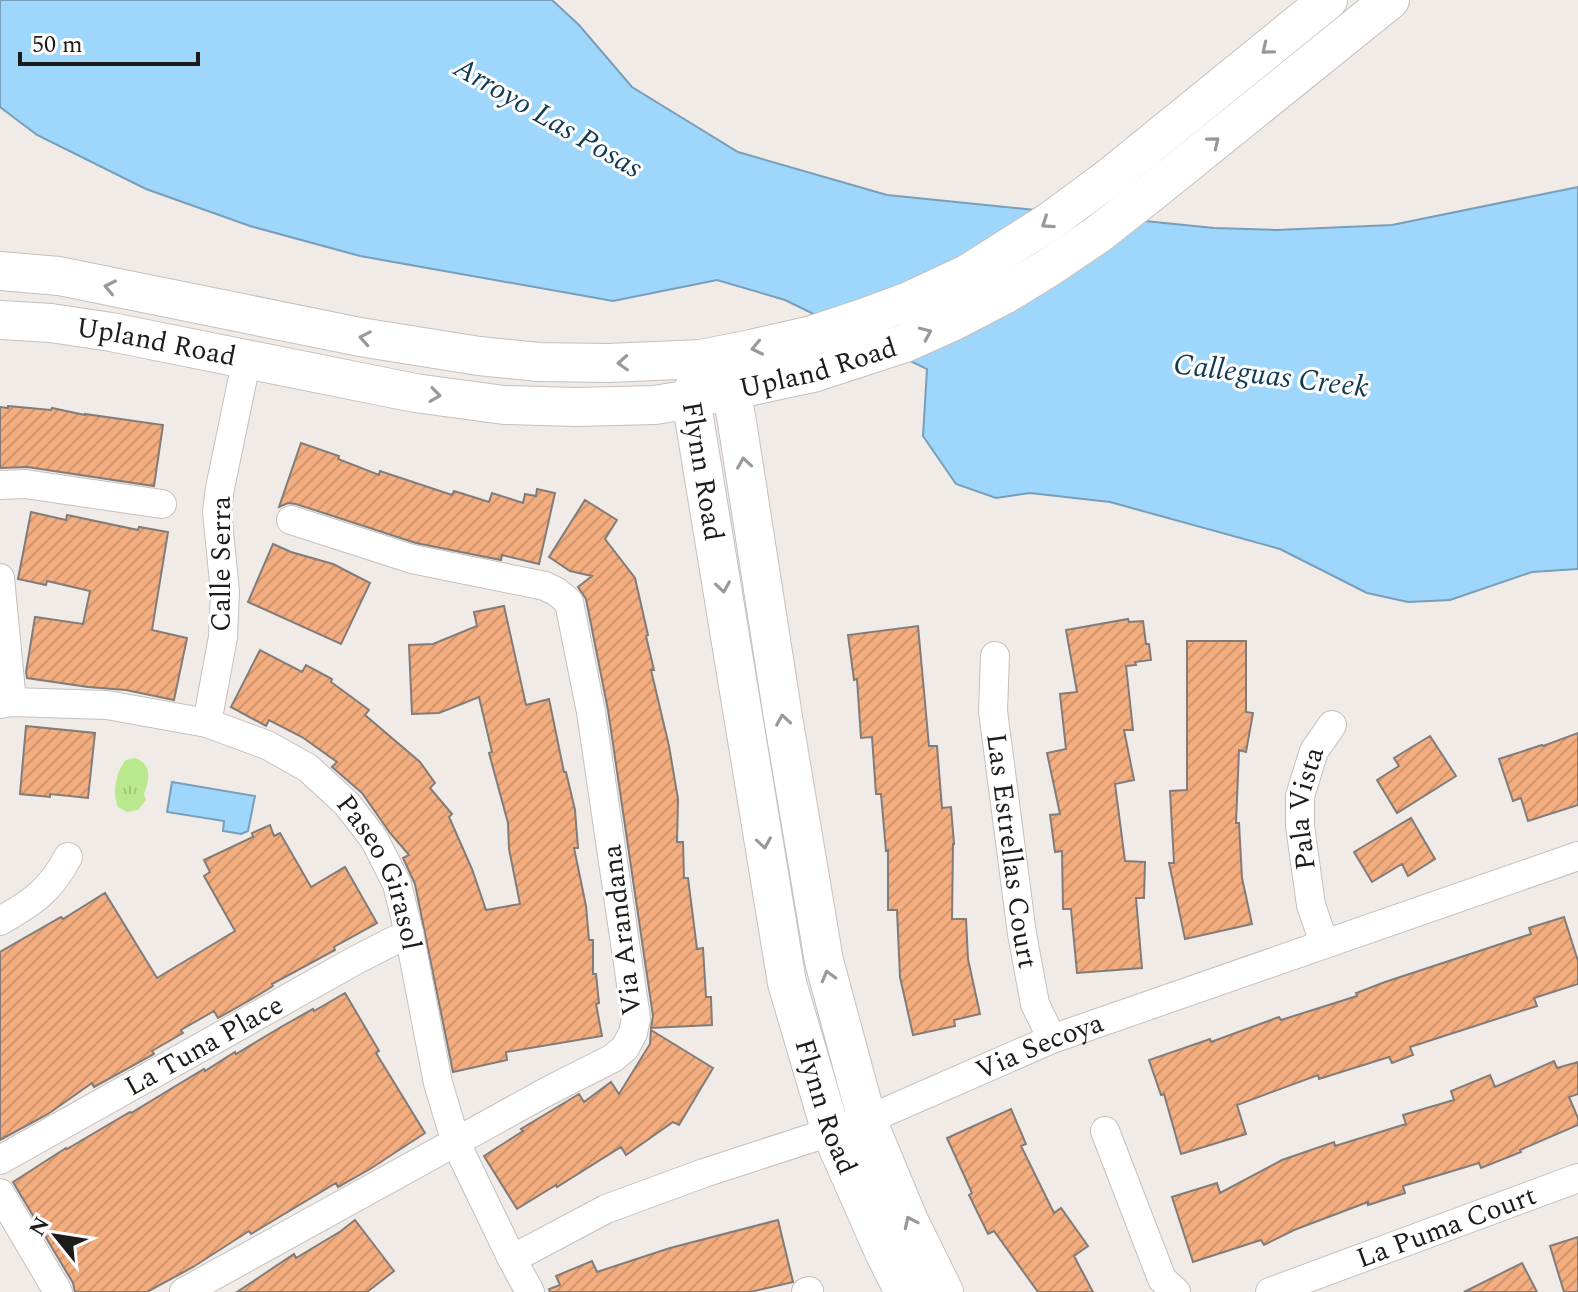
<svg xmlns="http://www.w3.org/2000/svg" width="1578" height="1292" viewBox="0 0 1578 1292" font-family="Spectral,serif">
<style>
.park{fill:url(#park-tufts)}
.water{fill:#9fd6fc;stroke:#789eb8;stroke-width:2}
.building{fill:url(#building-hatch);stroke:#817c7a;stroke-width:2}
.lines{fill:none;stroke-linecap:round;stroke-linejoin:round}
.minor-casing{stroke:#c5c0bd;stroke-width:30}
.secondary-casing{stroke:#c5c0bd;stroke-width:40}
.minor{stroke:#fff;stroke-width:28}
.secondary{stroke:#fff;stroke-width:38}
.oneway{stroke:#9a9998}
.labels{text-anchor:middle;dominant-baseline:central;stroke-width:6;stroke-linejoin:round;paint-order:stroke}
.street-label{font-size:28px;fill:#1e1c1b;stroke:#fff}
.water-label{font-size:30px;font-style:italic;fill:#113b55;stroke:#fff}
</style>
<defs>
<pattern id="park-tufts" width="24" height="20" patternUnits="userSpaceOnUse" patternTransform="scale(2)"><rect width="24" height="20" fill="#b9e88d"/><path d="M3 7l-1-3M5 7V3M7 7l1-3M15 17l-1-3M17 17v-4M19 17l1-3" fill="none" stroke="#9fc679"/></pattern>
<pattern id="building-hatch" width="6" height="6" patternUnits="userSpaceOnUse" patternTransform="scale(2)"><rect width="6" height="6" fill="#f4ad7e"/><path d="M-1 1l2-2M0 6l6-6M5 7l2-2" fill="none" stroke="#d1946c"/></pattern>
</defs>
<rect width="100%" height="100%" fill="#f1ebe8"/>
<path class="park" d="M135,758C153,764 149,781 144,794L146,800L138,810L127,812L118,807C112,794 116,770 126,760Z"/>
<path class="water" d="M0,0H552L579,25L632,87L738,152L887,195L1214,228L1276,230L1392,225L1578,187V569L1532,572L1450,600L1408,602L1367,593L1280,549L1110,502L1030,493L996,498L956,484L923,436L927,369L785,300L717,280L613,301L360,256L250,226L146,189L37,135L0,107Z
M172,782L255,796L248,831L241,834L223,831L224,821L167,812Z"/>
<path class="building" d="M8,406L51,410L52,408L85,415V414L163,425L154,486L27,467L0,468V407L8,408Z
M301,443L339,456L338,459L379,475L380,471L452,495L454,491L489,502L492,493L523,503L525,494L536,496L537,489L555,493L539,564L502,555L501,560L416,543L296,504L288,503L279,507Z
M585,500L617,520L605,539L635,578L648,635L646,636L654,670H651L669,746L678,799L677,842H683L684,878H688L697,949L703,948L706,997H711L712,1025L651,1028L653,1016L608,710L586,599L578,587L592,576L570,571L549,557Z
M31,512L66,520L67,515L138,530L139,527L168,532L152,630L187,638L174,700L126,690L88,687L27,678L26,672L35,617L83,624L90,591L47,581L46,585L18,579Z
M273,544L291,552L333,564L370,583L341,644L248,602Z
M504,606L526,705L549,699L564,772H566L575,810L578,848H574L586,906L589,940H593V974H596L599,1003L596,1004L602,1036L506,1052L507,1060L453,1072L415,884L403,858L409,855L390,833L362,793L332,767L337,762L302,737L269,720L266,726L231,707L260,650L302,672L306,665L332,679L331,682L369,710L365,715L420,762L435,783L430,788L452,814L449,817L472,869L486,910L520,904L509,849L508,823L489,753L492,752L479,697L439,713L412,714L409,645L433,644L477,626L474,612Z
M1128,619L1129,622L1143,621L1146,644H1149L1151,660L1135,662L1136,665L1126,666L1133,730H1124L1134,780L1115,784L1125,861L1145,862L1144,898H1136L1142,968L1077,973L1071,909H1063L1062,851L1055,852L1050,815L1060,814L1047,753L1066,749L1060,694L1077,692L1066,630Z
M918,626L929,746H937L942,808L951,807L954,844H953L952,919H966L968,959L980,1014L954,1020L955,1026L913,1035L900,977L897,910H888V850L886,851L881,794H876L872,737L861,738L857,679L854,680L848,635Z
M1187,641H1246V712L1253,713L1246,752L1239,750L1236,823H1239L1242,878L1252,924L1185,939L1169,863H1174L1170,791L1187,790Z
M26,726L95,733L88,798L50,794V797L20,794Z
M1578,733V805L1528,821L1521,798L1513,801L1499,759L1542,745L1543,746Z
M1430,736L1456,776L1397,813L1377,780L1399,766L1394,758Z
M1411,818L1435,859L1408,876L1402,864L1372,882L1354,852Z
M270,825L274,836L280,833L311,887L345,867L377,923L334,947L335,950L272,984L273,986L257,996L218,1018L214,1011L181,1030L183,1033L152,1051L154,1054L94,1087L92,1083L48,1114L0,1140V952L61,917L63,919L105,893L157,978L235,931L204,876L210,872L204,860L253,837L252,833Z
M1564,917L1578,961V984L1534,998L1537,1006L1410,1047L1413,1055L1392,1063L1389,1057L1319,1079L1318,1075L1237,1105L1246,1134L1181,1154L1164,1094L1161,1095L1149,1060L1210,1039L1211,1042L1279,1017L1281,1020L1357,996L1356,993L1385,982L1531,934L1529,928Z
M345,993L379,1051L376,1053L425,1133L370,1169L338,1187L336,1183L251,1234L249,1231L193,1267L147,1292H75L73,1283L13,1182L66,1148L67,1149L130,1112L131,1113L204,1069L205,1071L235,1052L236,1054L281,1027L313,1009L314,1011Z
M651,1030L713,1068L679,1125L673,1122L626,1155L621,1147L557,1187L556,1185L517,1209L484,1156L523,1131L521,1129L579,1094L584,1102L611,1082L619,1094L650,1044Z
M1554,1061L1557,1068L1578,1062V1094L1569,1097L1578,1118V1125L1520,1150L1521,1152L1481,1168L1479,1163L1403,1186L1405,1193L1368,1205V1202L1294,1230L1264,1245L1261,1240L1193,1262L1172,1197L1217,1183L1220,1193L1282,1160L1334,1142L1335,1146L1406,1124L1403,1115L1454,1100L1451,1091L1490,1075L1495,1087Z
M1011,1109L1026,1144L1021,1146L1054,1213L1061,1208L1088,1246L1074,1256L1093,1292H1038L994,1231L988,1234L969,1195L972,1193L947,1138Z
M355,1220L394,1271L367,1292H237L294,1254L296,1258L341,1231Z
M778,1220L793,1282L750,1292H550L549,1289L560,1285L556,1276L592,1261L597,1272L670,1248Z
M1578,1237V1292H1564L1550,1246Z
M1522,1263L1537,1292H1464Z"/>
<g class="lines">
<defs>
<g id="minor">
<path d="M0,485L25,484L162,504"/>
<path d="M0,578L12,702"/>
<path id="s1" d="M995,656L993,711L1022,934L1035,1004L1052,1039"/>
<path id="s2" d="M0,704L12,702L107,705L207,723L267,745L308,768L347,804L374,839L397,884L409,933L438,1083L456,1143L512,1259L530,1292"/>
<path d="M207,723L223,637L225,592L217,512L220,488L247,358"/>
<path d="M0,921C32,903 51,890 68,857"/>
<path id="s3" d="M1324,943L1311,905L1300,826V796L1314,751L1332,725"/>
<path d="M1105,1131L1162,1279L1176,1292"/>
<path id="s4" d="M0,1160L356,960L409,933"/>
<path d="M0,1193L58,1292"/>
<path id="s5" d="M512,1259L606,1209L704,1173L867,1120L1052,1039L1578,856"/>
<path d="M184,1292L548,1091L613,1058L625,1048L633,1033L636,1018L591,712L569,602L557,592L545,586L412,559L291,520"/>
<path d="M806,1292L809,1291"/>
<path id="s6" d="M1270,1292L1578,1178"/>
</g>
<g id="secondary">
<path d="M0,271L59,276L360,337L479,356L539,362L608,363L701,359L751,349L812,335L863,318L909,301L967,274L1049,222L1110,177L1328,0"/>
<path id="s7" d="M0,320L51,323L111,332L415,393L504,405L576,407L655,405L691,399L813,373L905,343L952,322L1004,295L1048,268L1097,235L1153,191L1390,0"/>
<path d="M714,372L731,390L737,422L783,717L824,961L867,1120L909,1221L944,1292"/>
<path id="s8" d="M697,377L691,399L787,983L831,1132L884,1252L904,1292"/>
</g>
</defs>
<use href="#minor" class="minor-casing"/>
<use href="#secondary" class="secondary-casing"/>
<use href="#minor" class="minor"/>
<use href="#secondary" class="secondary"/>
</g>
<defs><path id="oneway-chevron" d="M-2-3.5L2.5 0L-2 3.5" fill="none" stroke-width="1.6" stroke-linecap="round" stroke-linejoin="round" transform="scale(2)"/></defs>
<g class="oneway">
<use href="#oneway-chevron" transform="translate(1267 49) rotate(141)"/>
<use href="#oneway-chevron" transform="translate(1214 142) rotate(-39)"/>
<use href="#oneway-chevron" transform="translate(1047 223) rotate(146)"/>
<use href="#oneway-chevron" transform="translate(110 287) rotate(-168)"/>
<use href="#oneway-chevron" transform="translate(926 333) rotate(-24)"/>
<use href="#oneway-chevron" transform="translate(365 338) rotate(-170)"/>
<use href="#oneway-chevron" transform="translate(757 348) rotate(168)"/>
<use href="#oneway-chevron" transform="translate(623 363) rotate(177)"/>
<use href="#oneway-chevron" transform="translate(435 395) rotate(8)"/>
<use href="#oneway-chevron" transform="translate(744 463) rotate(-99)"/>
<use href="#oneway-chevron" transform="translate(723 587) rotate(81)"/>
<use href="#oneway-chevron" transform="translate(783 720) rotate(-99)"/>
<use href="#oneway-chevron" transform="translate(764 843) rotate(81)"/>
<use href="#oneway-chevron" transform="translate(828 976) rotate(-105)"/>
<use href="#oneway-chevron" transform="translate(910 1222) rotate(-115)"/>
</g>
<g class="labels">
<g class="street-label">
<text stroke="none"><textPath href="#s7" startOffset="158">Upland Road</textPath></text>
<text stroke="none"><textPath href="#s7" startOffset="830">Upland Road</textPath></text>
<text stroke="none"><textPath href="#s8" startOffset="96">Flynn Road</textPath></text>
<text transform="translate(221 564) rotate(-90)">Calle Serra</text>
<text stroke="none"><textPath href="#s3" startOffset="138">Pala Vista</textPath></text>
<text stroke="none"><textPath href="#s1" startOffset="196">Las Estrellas Court</textPath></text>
<text stroke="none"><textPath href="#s2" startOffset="450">Paseo Girasol</textPath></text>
<text transform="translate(622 930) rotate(-97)">Via Arandana</text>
<text stroke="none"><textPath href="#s4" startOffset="234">La Tuna Place</textPath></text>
<text stroke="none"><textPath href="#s5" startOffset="570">Via Secoya</textPath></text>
<text stroke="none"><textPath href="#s8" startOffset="744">Flynn Road</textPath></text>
<text stroke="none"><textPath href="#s6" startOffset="188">La Puma Court</textPath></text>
</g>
<g class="water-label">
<text transform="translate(548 118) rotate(30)">Arroyo Las Posas</text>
<text transform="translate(1271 376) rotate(7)">Calleguas Creek</text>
</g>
</g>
<g transform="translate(56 1236) rotate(300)" stroke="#ffffff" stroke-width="6" paint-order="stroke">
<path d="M0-6L14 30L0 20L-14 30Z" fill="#1e1c1b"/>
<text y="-12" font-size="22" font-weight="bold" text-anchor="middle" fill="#1e1c1b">N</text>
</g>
<path d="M20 52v12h178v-12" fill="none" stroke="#1e1c1b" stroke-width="4"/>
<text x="32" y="52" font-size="24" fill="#1e1c1b" stroke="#ffffff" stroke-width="6" paint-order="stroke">50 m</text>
</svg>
